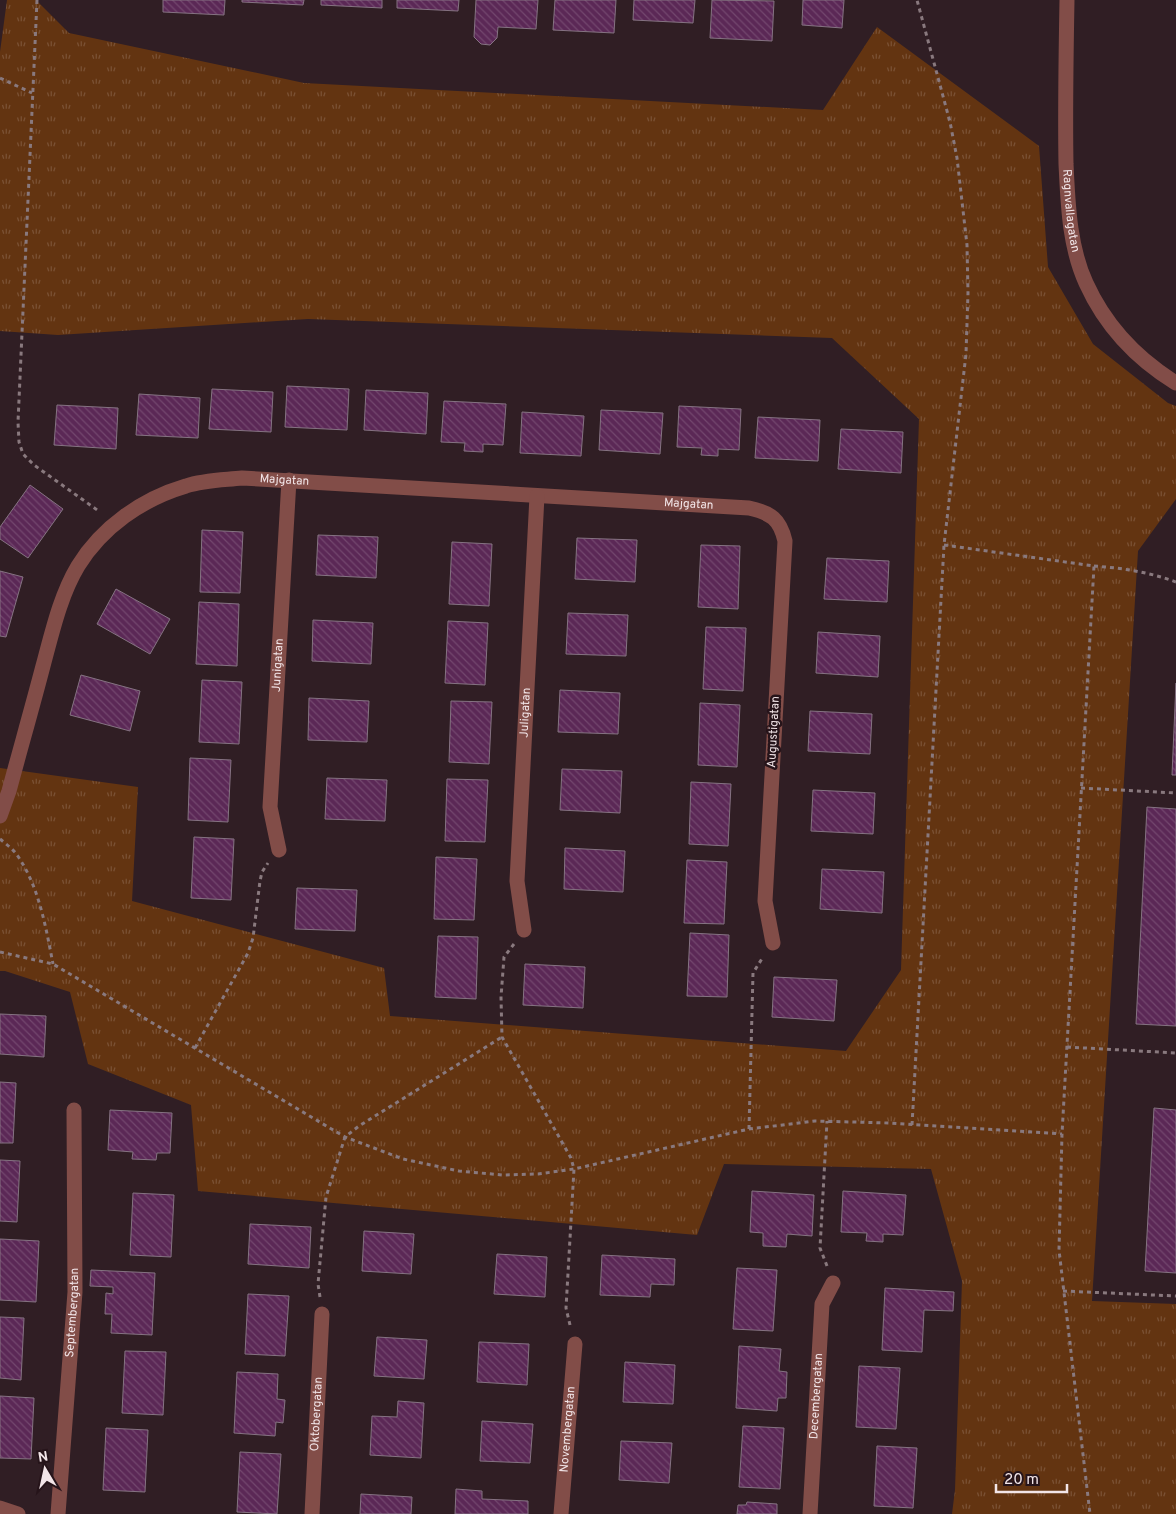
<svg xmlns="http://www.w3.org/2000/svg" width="1176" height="1514" viewBox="0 0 1176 1514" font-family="Overpass,sans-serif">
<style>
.grass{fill:url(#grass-tufts)}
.building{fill:url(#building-back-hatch);stroke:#857382}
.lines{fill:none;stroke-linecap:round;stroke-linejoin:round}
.path{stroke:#89797e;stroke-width:3;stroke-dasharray:4 4;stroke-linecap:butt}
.street{stroke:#824d48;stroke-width:15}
.labels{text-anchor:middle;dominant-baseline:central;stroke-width:5;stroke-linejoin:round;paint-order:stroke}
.street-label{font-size:12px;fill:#f2e5e8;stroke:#26141a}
</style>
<defs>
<pattern id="grass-tufts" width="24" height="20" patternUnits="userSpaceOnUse" patternTransform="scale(1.25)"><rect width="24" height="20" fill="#633411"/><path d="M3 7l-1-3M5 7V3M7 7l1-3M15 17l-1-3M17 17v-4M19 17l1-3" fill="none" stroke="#7a5134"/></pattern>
<pattern id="building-back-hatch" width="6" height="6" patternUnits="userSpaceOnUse" patternTransform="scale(1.25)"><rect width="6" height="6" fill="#5b2856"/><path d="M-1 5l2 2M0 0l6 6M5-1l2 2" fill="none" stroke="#73476e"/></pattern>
</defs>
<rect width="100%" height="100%" fill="#301e24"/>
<path class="grass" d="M7,0H36L69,33L304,83L823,110L877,27L1039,146L1048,267L1093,344L1168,403L1176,406V499L1138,551L1092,1301L1176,1304V1514H952L955,1490L962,1281L931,1169L724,1164L697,1235L198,1191L191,1105L88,1064L70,992L5,971H0V768L138,787L132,901L384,968L390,1016L846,1051L901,970L919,419L832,338L308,319L58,335L0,331V52Z"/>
<path class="building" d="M163,0H225L224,15L163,12Z
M242,0H304L303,5L242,2Z
M321,0H382V8L321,5Z
M397,0H459L458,11L397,8Z
M476,0H538L536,29L498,27L497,38L490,45L481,44L474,37Z
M555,0H616L614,33L553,30Z
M634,0H695L693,23L633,20Z
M712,0L774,1L772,41L710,38Z
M803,0H844L842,28L802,25Z
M287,386L349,389L347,430L285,427Z
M212,389L273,392L271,432L209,429Z
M366,390L428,393L426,434L364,430Z
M139,394L200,398L198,438L136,435Z
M444,401L506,404L503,445L483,444V452L464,451L465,443L441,442Z
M57,405L118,408L116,449L54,445Z
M679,406L741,409L739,450L718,449V456L701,455L702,448L677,447Z
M601,410L663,413L660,454L599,450Z
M522,412L584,416L581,456L520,453Z
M758,417L820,420L818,461L755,458Z
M841,429L903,432L901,473L838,469Z
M30,485L63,509L28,558L0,539V527Z
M202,530L243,532L240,593L200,592Z
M318,535L378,537L376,578L316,575Z
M577,538L637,540L635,582L575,579Z
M452,542L492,544L489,606L449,604Z
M701,545L740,546L738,609L698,607Z
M827,558L889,561L887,602L824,599Z
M0,571L23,577L6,637L0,636Z
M116,589L170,619L150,654L97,624Z
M199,602L239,604L237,666L196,664Z
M568,613L628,615L626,656L566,654Z
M313,620L373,623L371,664L312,661Z
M448,621L488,623L485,685L445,683Z
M706,627L746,628L743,691L703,689Z
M818,632L880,636L878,677L816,673Z
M81,675L140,691L130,731L70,715Z
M202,680L242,682L239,744L199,742Z
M1176,683V775H1172Z
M560,690L620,693L618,734L558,732Z
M309,698L369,701L367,742L308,740Z
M451,701L492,702L489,764L449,762Z
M700,703L740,705L737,767L698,765Z
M810,711L872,714L870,754L808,751Z
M190,758L231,760L228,822L188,820Z
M562,769L622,771L620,813L560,810Z
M327,778L387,780L385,821L325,819Z
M447,779L488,780L485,842L445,841Z
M691,782L731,784L728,846L689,844Z
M813,790L875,793L873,834L811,831Z
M1147,807L1176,809V1026L1136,1024Z
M194,837L234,839L231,900L191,898Z
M565,848L625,851L623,892L564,889Z
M436,857L477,859L474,920L434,919Z
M687,860L727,862L724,924L684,923Z
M822,869L884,872L882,913L820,909Z
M297,888L357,890L355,931L295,929Z
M690,933L729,935L727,997L687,996Z
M438,936L478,937L476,999L435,997Z
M525,964L585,967L583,1008L523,1005Z
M774,977L837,980L834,1021L772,1017Z
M0,1014L46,1016L44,1057L0,1054Z
M0,1082L16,1083L13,1143H0Z
M1154,1108L1176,1110V1273L1145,1271Z
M110,1110L172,1113L170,1153H157L156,1160L132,1159L133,1152L108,1150Z
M0,1160L20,1161L17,1222L0,1221Z
M752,1191L814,1195L812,1236L787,1234L786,1247L763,1246V1233L750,1232Z
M843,1191L906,1195L903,1235L883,1234V1242L866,1241L867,1233L841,1232Z
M133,1193L174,1195L171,1257L130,1255Z
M250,1224L311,1227L309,1268L248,1264Z
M364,1231L414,1234L411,1274L362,1271Z
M0,1239L39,1241L36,1302L0,1300Z
M497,1254L547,1257L545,1297L494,1294Z
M602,1255L675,1259L674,1285L651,1284L650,1297L600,1295Z
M737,1268L777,1270L773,1331L733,1329Z
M91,1270L155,1273L152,1335L111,1333L112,1314H105L106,1293L113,1294V1287L90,1286Z
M885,1288L954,1292L953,1311L924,1310L922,1352L882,1350Z
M248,1294L289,1296L285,1356L245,1354Z
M0,1317L24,1318L21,1380L0,1378Z
M377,1337L427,1340L424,1379L374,1376Z
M479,1342L529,1344L527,1385L477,1382Z
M739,1346L781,1349L779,1371L787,1372L786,1398H778L777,1411L736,1408Z
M125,1351L166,1352L163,1415L122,1413Z
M625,1362L675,1365L673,1404L623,1402Z
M859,1366L900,1368L896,1429L856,1427Z
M237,1372L278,1374L277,1399L285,1400L283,1423L276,1422L275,1436L234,1433Z
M0,1396L34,1398L31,1459L0,1458Z
M398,1401L424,1403L421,1458L370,1455L372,1416L397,1417Z
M482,1421L533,1424L530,1463L480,1461Z
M743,1426L784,1428L780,1489L739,1487Z
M106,1428L148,1430L145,1492L103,1490Z
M621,1441L672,1443L669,1483L619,1480Z
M877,1446L917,1448L913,1508L874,1506Z
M240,1452L281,1454L277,1514L237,1512Z
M456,1489L482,1491V1499L528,1501V1514H455Z
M361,1494L412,1497L411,1514H360Z
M747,1502L777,1504V1514H737L738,1505H746Z"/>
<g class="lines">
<path class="path" d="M37,0L18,422L19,442L23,454L34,465L100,512
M0,78L32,93
M944,545L1094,566L1062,1134L1059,1250L1090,1514
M1094,566C1122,568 1149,572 1176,582
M1081,788L1176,793
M0,839C6,844 13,849 17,855C39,886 46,928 53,964
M514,944L504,957L501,997L502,1037L571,1158L574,1169L566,1308L570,1325
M0,952L53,964L345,1137L403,1159L459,1171L502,1175L538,1174L574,1169L749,1129L815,1121L889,1123L1062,1134
M1067,1047L1176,1053
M195,1048L248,953L253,938L260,881L262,872L268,863
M912,1125L944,545L966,354L968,293L967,245L957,158L950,122L917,0
M749,1129L753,973L763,957
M827,1266L820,1248L827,1121
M1063,1291L1176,1296
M320,1297L318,1284L326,1197L345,1137L359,1126L502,1037"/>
<g class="street">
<path id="s1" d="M1067,0C1066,55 1065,109 1066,164C1068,203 1069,246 1086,283C1105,325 1137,359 1176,383"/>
<path id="s2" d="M0,816L9,791C20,750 32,708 43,666C52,633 60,596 78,566C102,527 142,499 186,486C204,480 223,480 242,478L749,508C771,513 780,519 785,541L765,901L773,943"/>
<path id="s3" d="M279,850L270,807L289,480"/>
<path id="s4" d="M524,930L517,881L537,496"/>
<path d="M0,1508L18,1514"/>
<path id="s5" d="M58,1514L75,1292L74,1110"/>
<path id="s6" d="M312,1514L322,1314"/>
<path id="s7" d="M561,1514L575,1344"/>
<path id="s8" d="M810,1514L822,1304L833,1283"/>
</g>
</g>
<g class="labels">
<g class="street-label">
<text stroke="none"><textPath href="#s1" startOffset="211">Ragnvallagatan</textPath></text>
<text stroke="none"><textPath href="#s2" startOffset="499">Majgatan</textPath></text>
<text stroke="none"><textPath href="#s2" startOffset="904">Majgatan</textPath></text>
<text stroke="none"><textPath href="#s3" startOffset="186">Junigatan</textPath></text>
<text stroke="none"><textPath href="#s4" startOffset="218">Juligatan</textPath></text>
<text transform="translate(774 732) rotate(-87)">Augustigatan</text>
<text stroke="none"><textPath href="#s5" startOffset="202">Septembergatan</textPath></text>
<text stroke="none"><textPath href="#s8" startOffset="118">Decembergatan</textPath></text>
<text stroke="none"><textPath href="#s6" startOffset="100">Oktobergatan</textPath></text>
<text stroke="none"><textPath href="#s7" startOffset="85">Novembergatan</textPath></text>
</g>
</g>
<g transform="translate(45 1469) rotate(351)" stroke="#26141a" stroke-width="4" paint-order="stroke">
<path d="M0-4L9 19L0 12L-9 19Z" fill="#f2e5e8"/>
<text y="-8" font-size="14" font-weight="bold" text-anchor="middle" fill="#f2e5e8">N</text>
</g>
<path d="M996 1484v8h71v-8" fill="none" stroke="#f2e5e8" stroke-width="2.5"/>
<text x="1004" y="1484" font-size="15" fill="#f2e5e8" stroke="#26141a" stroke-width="4" paint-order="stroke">20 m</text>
</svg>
